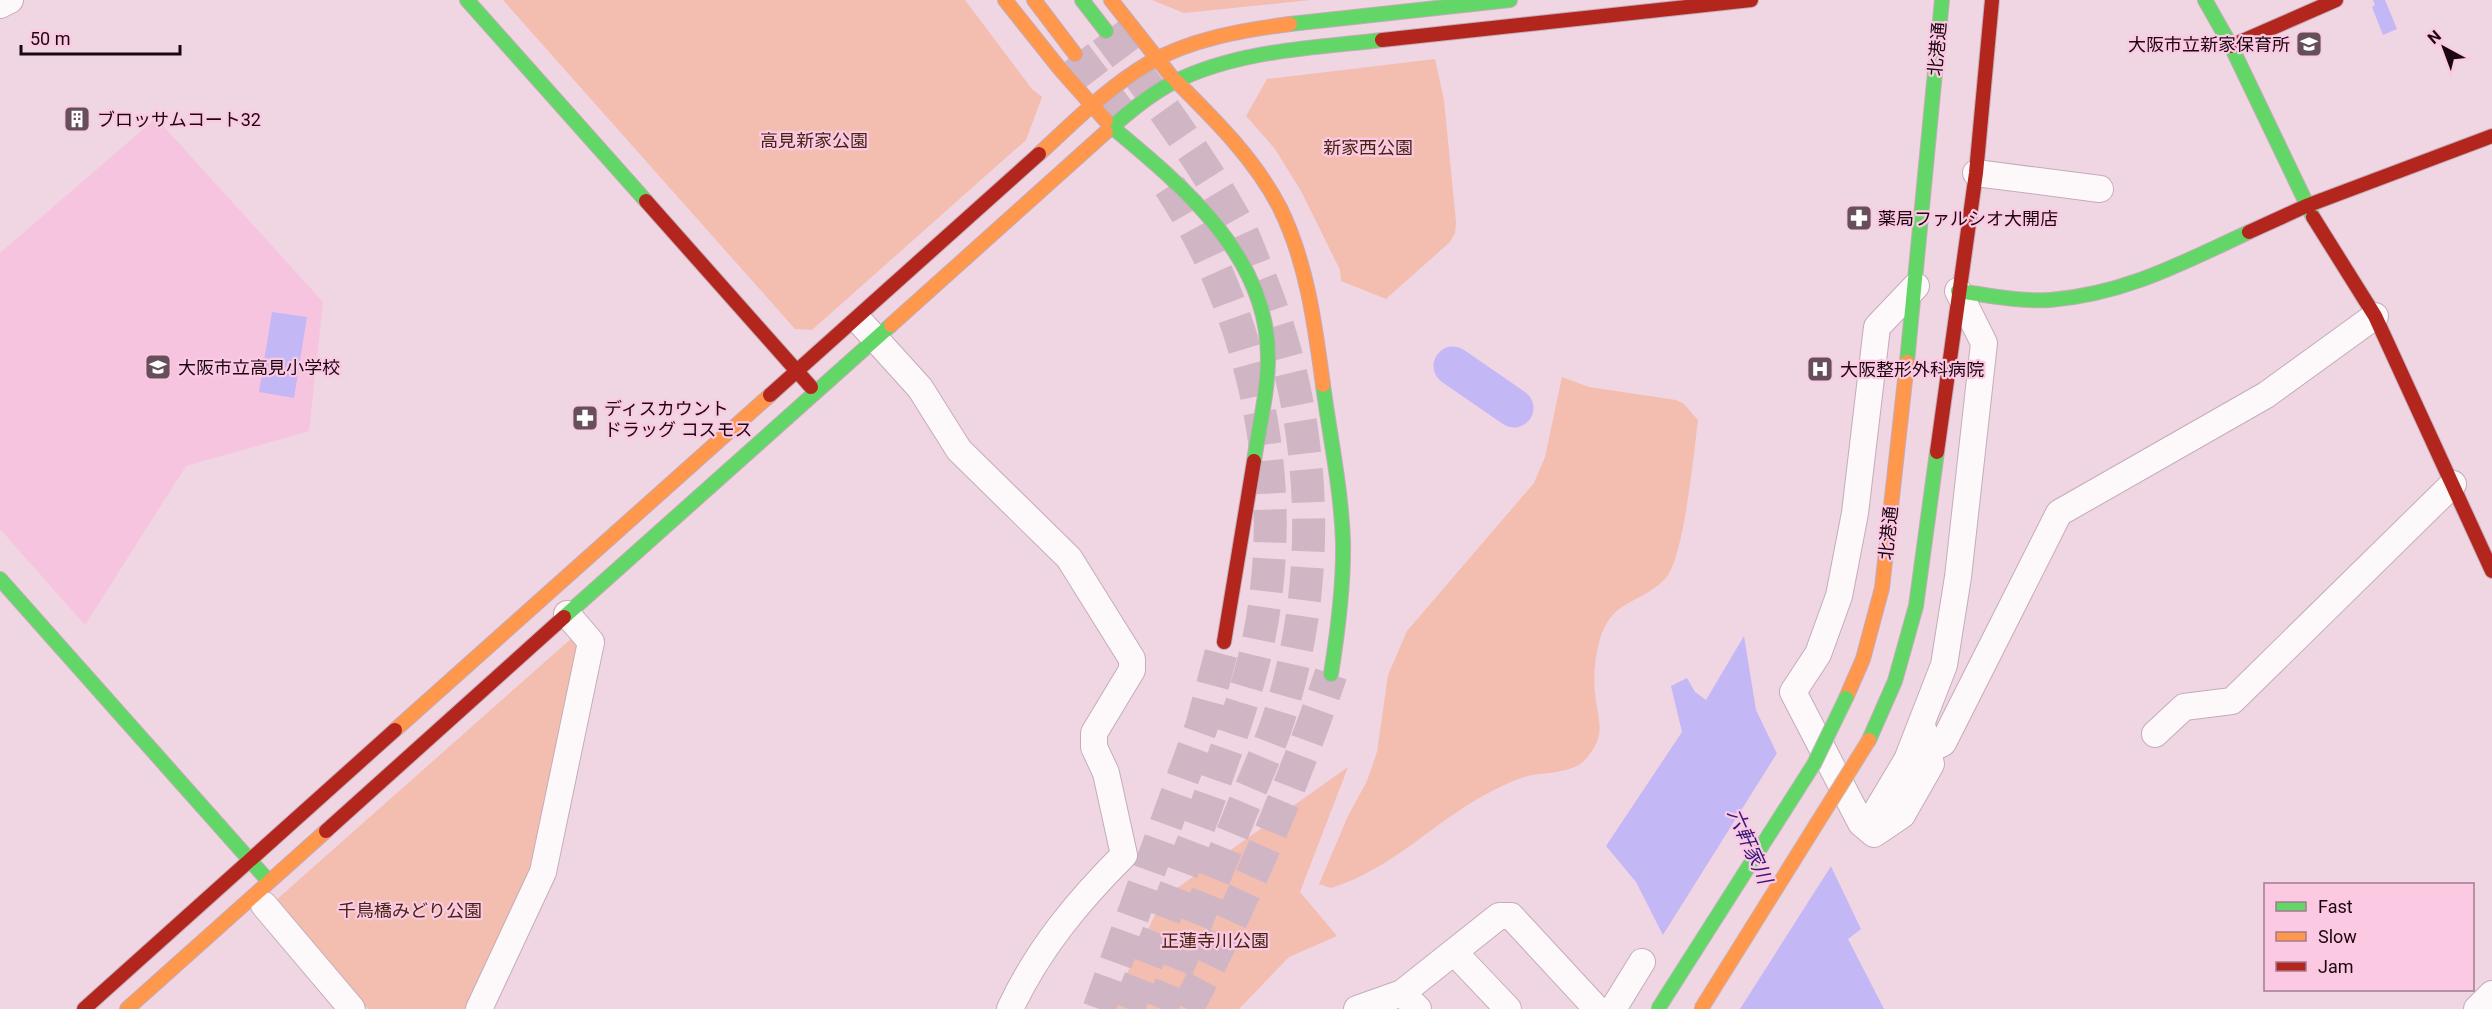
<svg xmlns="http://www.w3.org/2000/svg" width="2492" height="1009" viewBox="0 0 2492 1009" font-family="Roboto,'Noto Sans JP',sans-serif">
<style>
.built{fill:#f7c4df}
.green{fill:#f3beb0}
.water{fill:#c4b7f6}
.pier{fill:#f0d5e3}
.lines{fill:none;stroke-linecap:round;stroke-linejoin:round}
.river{stroke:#c4b7f6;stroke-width:39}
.highway-tunnel{stroke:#d0b6c4;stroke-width:33;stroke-dasharray:33 16;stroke-linecap:butt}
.street-casing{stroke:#c4acb9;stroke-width:28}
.fast-casing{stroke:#c4acb9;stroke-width:16}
.slow-casing{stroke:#c4acb9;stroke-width:16}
.jam-casing{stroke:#c4acb9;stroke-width:16}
.street{stroke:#fdf9fb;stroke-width:26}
.fast{stroke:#63d668;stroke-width:14}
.slow{stroke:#ff974d;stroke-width:14}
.jam{stroke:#b3261e;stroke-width:14}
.fast-bridge-casing{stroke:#c7b9c1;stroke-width:16;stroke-linecap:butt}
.slow-bridge-casing{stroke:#c7b9c1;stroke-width:16;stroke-linecap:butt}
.fast-bridge{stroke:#63d668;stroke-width:14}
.slow-bridge{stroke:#ff974d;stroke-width:14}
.labels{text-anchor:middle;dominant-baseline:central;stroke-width:4.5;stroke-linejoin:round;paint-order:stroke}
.poi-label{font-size:18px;fill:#1b0612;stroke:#fcc9e3;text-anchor:start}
.street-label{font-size:18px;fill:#1b0612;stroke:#fcc9e3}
.park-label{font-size:18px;fill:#462412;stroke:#fcc9e3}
.water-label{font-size:20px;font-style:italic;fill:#331a78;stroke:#fcc9e3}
</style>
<rect width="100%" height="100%" fill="#f0d5e3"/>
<path class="built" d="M156,118L323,302L309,431L186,466L85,625L0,529V253Z"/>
<path class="green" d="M503,0H965L1032,89L1042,97L1026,140L812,330L795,329Z
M1152,0H1310L1184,13Z
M1435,59L1444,100L1456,222L1455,233L1450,242L1386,299L1341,281L1340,270L1301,191L1275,149L1246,116L1267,79Z
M1562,377L1589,387L1676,400L1684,404L1698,420C1694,451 1684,560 1665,579C1638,606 1611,598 1599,643C1595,658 1593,677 1595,693C1598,722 1608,735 1584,761C1573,772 1547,773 1532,775C1519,778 1506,784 1494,790C1437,818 1394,869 1331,888L1319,884L1348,816L1367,781L1377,752L1388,675L1407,631L1534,483L1545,457Z
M573,637L581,645L534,876L469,1009H368L275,901Z
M1348,767L1300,892L1337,936L1289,957L1239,1009H1110L1163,898Z"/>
<path class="water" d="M2373,0H2385L2397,29L2383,35L2372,7L2375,5Z
M272,312L307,317L294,398L259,392Z
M1744,636L1756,710L1861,929L1848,939L1884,1009H1707L1667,943L1636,882L1606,846L1682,732L1671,686L1687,678L1695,692L1706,700Z"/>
<path class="pier" d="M1779,750L1833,863L1740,1009H1704L1661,938Z"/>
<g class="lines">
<path class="river" d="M1453,366L1514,408"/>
<path class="highway-tunnel" d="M1106,31C1154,95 1202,159 1240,229C1247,243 1252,258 1258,273C1318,416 1326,582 1275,729C1264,760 1249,791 1237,822C1211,885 1186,947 1161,1009
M1075,54L1123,117
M1099,1009L1202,725L1224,642
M1128,1009C1155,943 1180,877 1205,810C1224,756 1244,703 1257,647C1292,487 1256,315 1165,179
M1187,1009C1244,901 1291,790 1331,674"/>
<defs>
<path id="street" d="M0,5L10,0
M1976,173L2100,189
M1916,286L1877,327L1855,513L1839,596L1818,654L1793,692L1861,823L1874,834L1902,815L1931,764L1922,724
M863,325L920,388L959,450L1069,558L1132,659V670L1094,733V747L1106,773L1124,855C1078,901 1038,949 1010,1009
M2155,734L2184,707L2232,701L2453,484
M1907,760L1943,743L2059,513L2266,395L2375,316
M1861,823L1870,822L1907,760L1944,665L1958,577L1984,343L1958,291
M264,905L352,1009
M1455,953L1508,1009
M1402,993L1418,1009
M479,1009L543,872L591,642L567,614
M1357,1009L1402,993L1499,916H1511L1597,1009
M1613,1009L1642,962
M2477,1009L2492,994"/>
<path id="fast" d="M467,0L646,201
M1082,0L1106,31
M2205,0L2231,46L2313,217
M1290,24L1510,0
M1112,127C1183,186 1268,256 1268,357C1268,392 1259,427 1254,461
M1106,132C1127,114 1151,93 1176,81C1240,50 1313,48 1382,40
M1958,291C1988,295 2019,302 2050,300C2125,294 2182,263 2249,232
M1907,362L1942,0
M1323,385C1330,437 1341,488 1343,541C1344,585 1338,630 1331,674
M0,579L264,876
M564,617L891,325
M1869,740L1895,681L1916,606L1937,452"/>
<path id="slow" d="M1005,0L1060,69L1106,121
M1034,0L1075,54
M1111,0L1171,76
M1176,81C1214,119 1255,159 1280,208C1307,263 1315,325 1323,385
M1039,154C1074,122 1108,87 1149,63C1191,39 1243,30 1290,24
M891,325L1106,132
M1846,698L1863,659L1882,588L1907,362
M395,730L770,395
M127,1009L326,831"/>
<path id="jam" d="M1382,40L1751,0
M2231,46L2336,0
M646,201L811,387
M2313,217L2375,316L2492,571
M2249,232L2306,206L2492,136
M770,395L1039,154
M1937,452L1976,173L1992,0
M1224,642L1254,461
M326,831L564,617
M84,1009L395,730"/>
</defs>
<use href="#street" class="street-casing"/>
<use href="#fast" class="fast-casing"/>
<use href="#slow" class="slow-casing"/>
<use href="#jam" class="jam-casing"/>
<use href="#street" class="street"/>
<use href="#fast" class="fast"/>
<use href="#slow" class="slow"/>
<use href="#jam" class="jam"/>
<defs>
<path id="fast-bridge" d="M1658,1009L1814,764L1846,698"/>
<path id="slow-bridge" d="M1701,1009L1869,740"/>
</defs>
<use href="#fast-bridge" class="fast-bridge-casing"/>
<use href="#slow-bridge" class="slow-bridge-casing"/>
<use href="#fast-bridge" class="fast-bridge"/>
<use href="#slow-bridge" class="slow-bridge"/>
</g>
<defs>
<symbol id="school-square" viewBox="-11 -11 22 22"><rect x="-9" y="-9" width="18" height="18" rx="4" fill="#664e5b" stroke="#fcc9e3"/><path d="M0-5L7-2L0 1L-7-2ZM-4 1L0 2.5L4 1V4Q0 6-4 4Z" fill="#fff"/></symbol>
<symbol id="building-square" viewBox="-11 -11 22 22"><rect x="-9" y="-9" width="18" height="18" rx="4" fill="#664e5b" stroke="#fcc9e3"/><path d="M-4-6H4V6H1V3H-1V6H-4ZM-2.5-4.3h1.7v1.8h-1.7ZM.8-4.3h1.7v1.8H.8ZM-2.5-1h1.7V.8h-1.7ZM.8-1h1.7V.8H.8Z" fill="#fff"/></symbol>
<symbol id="pharmacy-square" viewBox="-11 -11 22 22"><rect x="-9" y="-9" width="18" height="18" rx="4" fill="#664e5b" stroke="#fcc9e3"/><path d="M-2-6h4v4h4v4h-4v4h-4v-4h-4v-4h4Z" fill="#fff"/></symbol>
<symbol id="hospital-square" viewBox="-11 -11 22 22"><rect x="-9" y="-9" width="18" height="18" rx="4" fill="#664e5b" stroke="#fcc9e3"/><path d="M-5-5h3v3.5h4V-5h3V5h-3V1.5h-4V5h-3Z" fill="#fff"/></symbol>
</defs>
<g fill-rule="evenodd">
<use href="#school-square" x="2294" y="29" width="30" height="30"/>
<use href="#building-square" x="62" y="104" width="30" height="30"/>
<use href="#pharmacy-square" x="1844" y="203" width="30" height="30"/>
<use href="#school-square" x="143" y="352" width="30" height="30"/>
<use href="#hospital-square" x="1805" y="354" width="30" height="30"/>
<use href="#pharmacy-square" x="570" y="403" width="30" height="30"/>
</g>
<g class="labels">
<g class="poi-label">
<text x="2290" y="44" text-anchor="end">大阪市立新家保育所</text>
<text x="97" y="119">ブロッサムコート32</text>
<text x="1878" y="218">薬局ファルシオ大開店</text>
<text x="178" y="367">大阪市立高見小学校</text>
<text x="1840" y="369">大阪整形外科病院</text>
<text x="604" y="408">ディスカウント<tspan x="604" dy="21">ドラッグ コスモス</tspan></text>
</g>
<g class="street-label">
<text transform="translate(1937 49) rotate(-85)">北港通</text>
<text transform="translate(1888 533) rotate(-84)">北港通</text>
</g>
<g class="park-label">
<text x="814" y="140">高見新家公園</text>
<text x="1368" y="147">新家西公園</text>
<text x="410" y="910">千鳥橋みどり公園</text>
<text x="1215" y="940">正蓮寺川公園</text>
</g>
<g class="water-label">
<text transform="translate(1750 846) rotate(66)">六軒家川</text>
</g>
</g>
<rect x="2264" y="883" width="210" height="108" fill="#fcc9e3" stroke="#a27b8f" stroke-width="1.5"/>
<rect x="2276" y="902" width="30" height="9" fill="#63d668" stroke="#a27b8f" stroke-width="1.5"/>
<text x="2318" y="913" font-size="18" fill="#1b0612">Fast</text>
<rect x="2276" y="932" width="30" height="9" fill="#ff974d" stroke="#a27b8f" stroke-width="1.5"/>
<text x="2318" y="943" font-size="18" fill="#1b0612">Slow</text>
<rect x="2276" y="962" width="30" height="9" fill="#b3261e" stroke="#a27b8f" stroke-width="1.5"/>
<text x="2318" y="973" font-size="18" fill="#1b0612">Jam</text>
<g transform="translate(2444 48) rotate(319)" stroke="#fcc9e3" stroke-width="4.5" paint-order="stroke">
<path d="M0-4.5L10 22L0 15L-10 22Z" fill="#1b0612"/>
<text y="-9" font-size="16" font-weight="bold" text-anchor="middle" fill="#1b0612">N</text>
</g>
<path d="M21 45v9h159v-9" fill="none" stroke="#1b0612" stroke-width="3"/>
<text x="30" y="45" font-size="18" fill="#1b0612" stroke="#fcc9e3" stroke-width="4.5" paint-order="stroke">50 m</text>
</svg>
